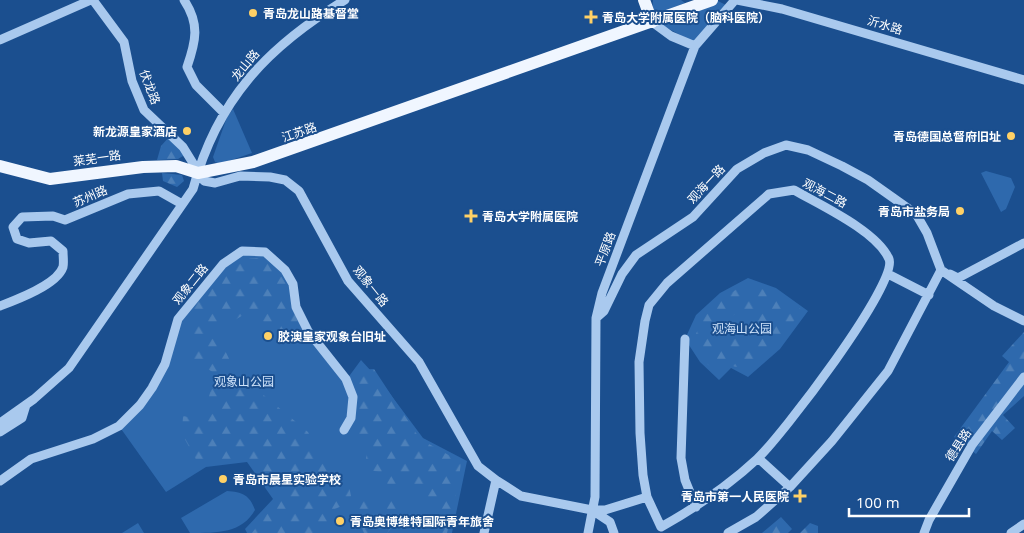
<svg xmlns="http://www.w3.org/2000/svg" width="1024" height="533" viewBox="0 0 1024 533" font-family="'Open Sans','Noto Sans SC',sans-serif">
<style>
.green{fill:#2e69ad}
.forest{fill:url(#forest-firs);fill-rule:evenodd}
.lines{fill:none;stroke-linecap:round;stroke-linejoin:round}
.minor{stroke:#a9c9ee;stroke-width:9}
.major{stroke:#f0f6ff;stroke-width:12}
.poi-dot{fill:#ffd166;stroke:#1b4f8f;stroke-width:2}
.labels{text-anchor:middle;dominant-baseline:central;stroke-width:4;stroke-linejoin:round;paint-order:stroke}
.poi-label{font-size:12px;font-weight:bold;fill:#fff;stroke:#1b4f8f;text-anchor:start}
.street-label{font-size:12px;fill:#fff;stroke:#1b4f8f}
.park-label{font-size:12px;fill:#cfe3fa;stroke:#1b4f8f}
</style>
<defs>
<pattern id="forest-firs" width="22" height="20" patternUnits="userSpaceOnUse" patternTransform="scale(1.25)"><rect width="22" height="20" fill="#2e69ad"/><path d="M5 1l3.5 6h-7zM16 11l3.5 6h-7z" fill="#4d80b9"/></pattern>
</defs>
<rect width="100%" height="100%" fill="#1b4f8f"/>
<path class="green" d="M653,0H681L685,3L652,15Z
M716,0L726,5L695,43L658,23Z
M233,109L252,153L220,164L215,162L213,157L227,117Z
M986,171L1011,178L1015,187L1006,209L1001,212L981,173Z
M242,251L265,252L285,270L296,307L347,379L361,360L382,383L423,438L467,461L452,533H247L245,529L273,499L247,462L206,467L166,492L119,426L152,388L178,319L196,295Z
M748,278L776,288L808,311L780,349L748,377L731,368L719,380L700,362L685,339L696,315L720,293Z
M227,491C242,492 250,495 255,510C242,533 218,533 190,533L181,518Z
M138,523L144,533H122Z"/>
<path class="forest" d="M169,137L184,153L183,156L178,159L157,160L161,146Z
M162,173L182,175L184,181L177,187L163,181Z
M260,258C294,280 287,293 300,328L288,338L258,318L243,315L216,332L235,371L308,432L317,450L347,476L351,496L344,505L328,512V531L329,533H252L276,502L260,470L250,459L216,460L199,465L182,434L183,416L204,420L214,373L193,359L191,319L195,304L228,267L242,259Z
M744,284L775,293L802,310L774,349L748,369L732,366L716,372L701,358L692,342L708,309ZM736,313L749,316L752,323L743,334L732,337L729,334L727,321Z
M1024,332V396L1003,415L1015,428L1002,440L992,431L976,454L954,437L1009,362L1002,356Z
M374,369L420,439L461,462L458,486L447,533H437L440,525L430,502L408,484L396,485C403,510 406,513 387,533H364L356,515L364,500L380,502L388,486L384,473L365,469L367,450L352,432L357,403L355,384L359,370Z
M781,517L792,529L788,533H762Z
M810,523L818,526V533H800Z"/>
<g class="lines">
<path class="minor" d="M93,0L124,42L132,81L144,110L183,147L204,181L215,183L240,176L270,177L285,180L299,191L348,281L419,362L478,466L496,480L521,496L592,510H605L647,497
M184,0C200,24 196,41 187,67L196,85L223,112
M737,0L782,9L1024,80
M652,22L671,36L695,46
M0,40L91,0
M794,190C820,205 877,231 889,259C899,283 780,438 757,459C728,486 695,508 661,527L647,497L643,475L640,433L639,362L645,321L649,305L667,283L769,194Z
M941,270L994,306L1024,321
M888,274L929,295
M950,274L958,278L1024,243
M0,306C16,300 57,285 63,267C64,263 63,256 63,251L51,241L29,243L17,239L13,227L22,217L53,216L65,220L128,194L159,191L182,204
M596,318L604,311L622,274L636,255L693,217L737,169L764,153L786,145L808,150L842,166L868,180L916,214L927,233L941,270L888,371L832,441L790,487L756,517L728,533
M685,339L681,458L685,480L696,507
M0,423L34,399L69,368L193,189C217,100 267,47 345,0
M0,432L22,418L26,405
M758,458L790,487
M0,481L31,459L93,439L119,426L140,405L152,388L165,364L178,319L223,264L242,251L265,252L285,270L293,284L296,307L308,331L346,379L353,397L351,418L344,430
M592,510L610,522L614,533
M484,533L496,480
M588,533L595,497L596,318L602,293L695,46L735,0
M924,533L929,520L972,445L1024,377
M1011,533L1024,524"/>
<path class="major" d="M644,0L652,22
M0,166L50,179L143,167L176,166L198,173L253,162L712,0"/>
</g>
<g class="poi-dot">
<circle cx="253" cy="13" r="5"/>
<path d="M588.5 9.5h5v5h5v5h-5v5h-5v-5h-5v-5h5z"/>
<circle cx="187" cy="131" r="5"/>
<circle cx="1011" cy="136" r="5"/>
<circle cx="960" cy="211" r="5"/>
<path d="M468.5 208.5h5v5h5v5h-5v5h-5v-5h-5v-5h5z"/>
<circle cx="268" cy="336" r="5"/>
<circle cx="223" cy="479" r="5"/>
<path d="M797.5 488.5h5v5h5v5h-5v5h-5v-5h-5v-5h5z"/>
<circle cx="340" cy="521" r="5"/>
</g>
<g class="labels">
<g class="poi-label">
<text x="263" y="13">青岛龙山路基督堂</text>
<text x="602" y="17">青岛大学附属医院（脑科医院）</text>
<text x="177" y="131" text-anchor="end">新龙源皇家酒店</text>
<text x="1001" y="136" text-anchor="end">青岛德国总督府旧址</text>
<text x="950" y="211" text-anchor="end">青岛市盐务局</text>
<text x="482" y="216">青岛大学附属医院</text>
<text x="278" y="336">胶澳皇家观象台旧址</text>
<text x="233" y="479">青岛市晨星实验学校</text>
<text x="789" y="496" text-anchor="end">青岛市第一人民医院</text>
<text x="350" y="521">青岛奥博维特国际青年旅舍</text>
</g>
<g class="street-label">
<text transform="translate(885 25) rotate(17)">沂水路</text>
<text transform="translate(245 65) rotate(-50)">龙山路</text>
<text transform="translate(150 87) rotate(69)">伏龙路</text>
<text transform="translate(299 132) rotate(-19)">江苏路</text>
<text transform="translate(97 158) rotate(-8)">莱芜一路</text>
<text transform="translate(706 184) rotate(-47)">观海一路</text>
<text transform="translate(825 193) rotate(28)">观海二路</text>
<text transform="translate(90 196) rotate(-23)">苏州路</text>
<text transform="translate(605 249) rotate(-69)">平原路</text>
<text transform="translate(190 284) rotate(-51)">观象二路</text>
<text transform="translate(371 286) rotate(51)">观象一路</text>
<text transform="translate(958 445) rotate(-57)">德县路</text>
</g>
<g class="park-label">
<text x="742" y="328">观海山公园</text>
<text x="244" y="381">观象山公园</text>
</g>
</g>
<path d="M849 508v8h120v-8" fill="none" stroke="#ffffff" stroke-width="2.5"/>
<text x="856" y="508" font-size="15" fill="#ffffff" stroke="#1b4f8f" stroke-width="4" paint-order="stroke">100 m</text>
</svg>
